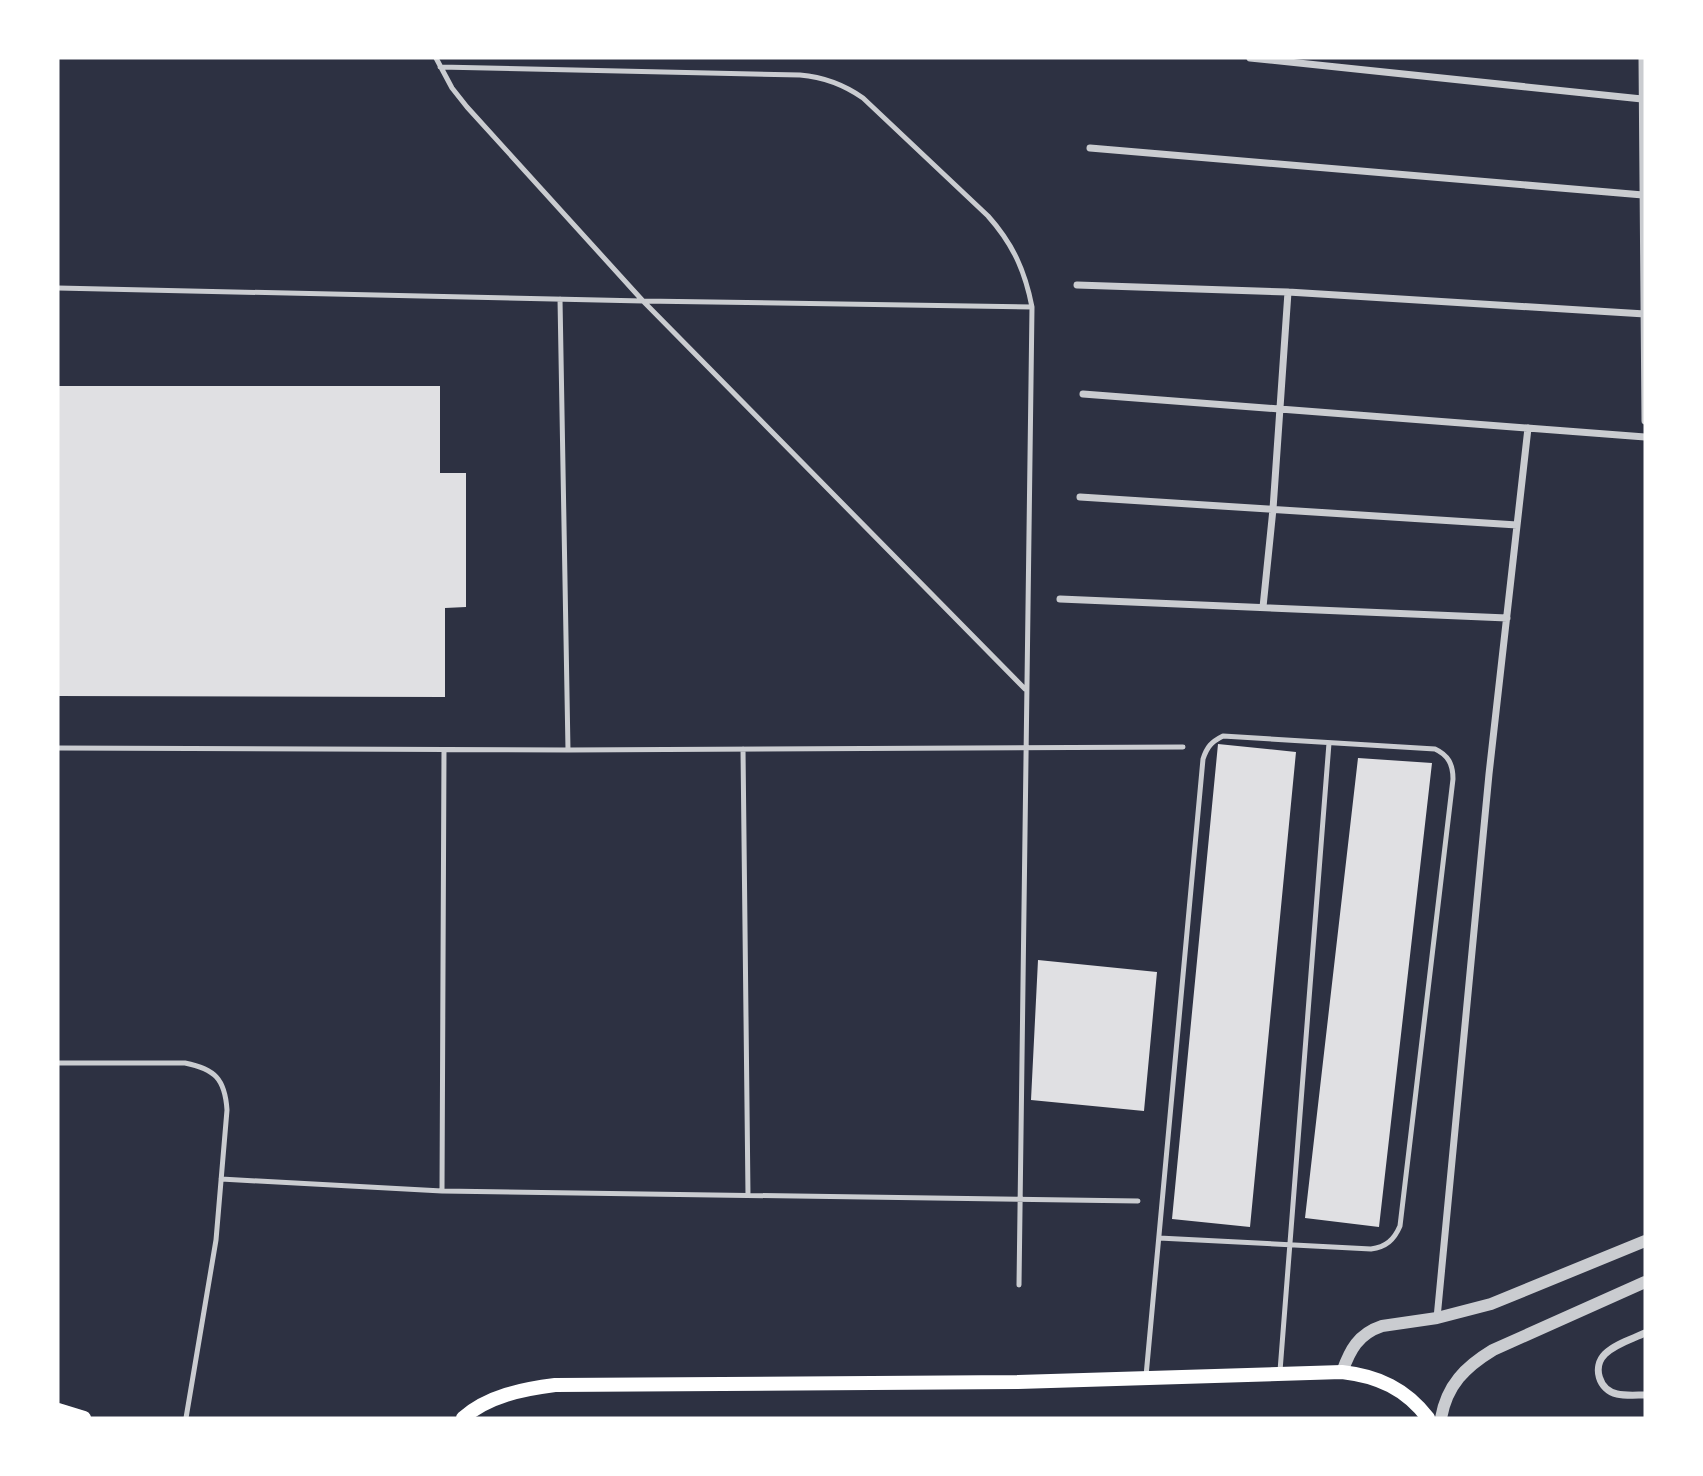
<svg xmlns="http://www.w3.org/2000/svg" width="1703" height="1476" viewBox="0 0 1703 1476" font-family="'Fira Sans',sans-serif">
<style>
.building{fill:#e0e0e3}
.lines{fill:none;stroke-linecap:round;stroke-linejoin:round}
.service{stroke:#caccd0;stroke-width:5}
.minor{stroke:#caccd0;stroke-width:7}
.tertiary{stroke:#caccd0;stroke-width:12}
.secondary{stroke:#fff;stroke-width:14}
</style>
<rect width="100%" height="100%" fill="#2d3142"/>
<path class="building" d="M58,386H440V473H466V607L445,608V697L58,696Z
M1218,744L1296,752L1250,1227L1172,1219Z
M1358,758L1432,763L1379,1227L1305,1218Z
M1038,960L1157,972L1144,1111L1031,1100Z"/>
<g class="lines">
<path class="service" d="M436,58L452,88L467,107L643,301L1025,689
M440,67L800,75C824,77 843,84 863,98L988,216C1013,244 1025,271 1032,307L1019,1285
M58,288L643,301L1032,307
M560,299L568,750
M58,748L568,750L1183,747
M743,749L748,1195
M58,1063H185C215,1069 225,1079 227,1110L216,1240L186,1418
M221,1179L442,1191L1138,1201
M442,1191L444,750
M1280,1371L1329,743
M1146,1376L1203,759C1207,747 1211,742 1223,736L1435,749C1448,755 1453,764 1453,779L1400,1226C1394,1240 1386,1247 1371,1249L1159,1238"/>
<path class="minor" d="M1250,58L1642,99
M1642,58L1645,421
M1090,148L1643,195
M1077,285L1288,292L1645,314
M1083,394L1645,437
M1080,497L1517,525
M1060,599L1507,618
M1263,607L1273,509L1288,292
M1437,1318L1489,774L1528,428
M1645,1333C1632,1339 1615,1344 1605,1354C1592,1367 1599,1390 1617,1394C1625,1396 1637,1395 1645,1395"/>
<path class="tertiary" d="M1342,1372C1350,1350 1358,1334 1382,1326L1437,1318L1491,1304L1645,1241
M1441,1418C1447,1385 1465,1367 1493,1350L1645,1282"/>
<path class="secondary" d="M58,1410L84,1418
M463,1418C488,1396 523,1389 555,1385L1018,1382L1342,1372C1378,1376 1406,1389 1428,1418"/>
</g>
<rect width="1703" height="1476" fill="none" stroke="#ffffff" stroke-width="119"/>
</svg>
